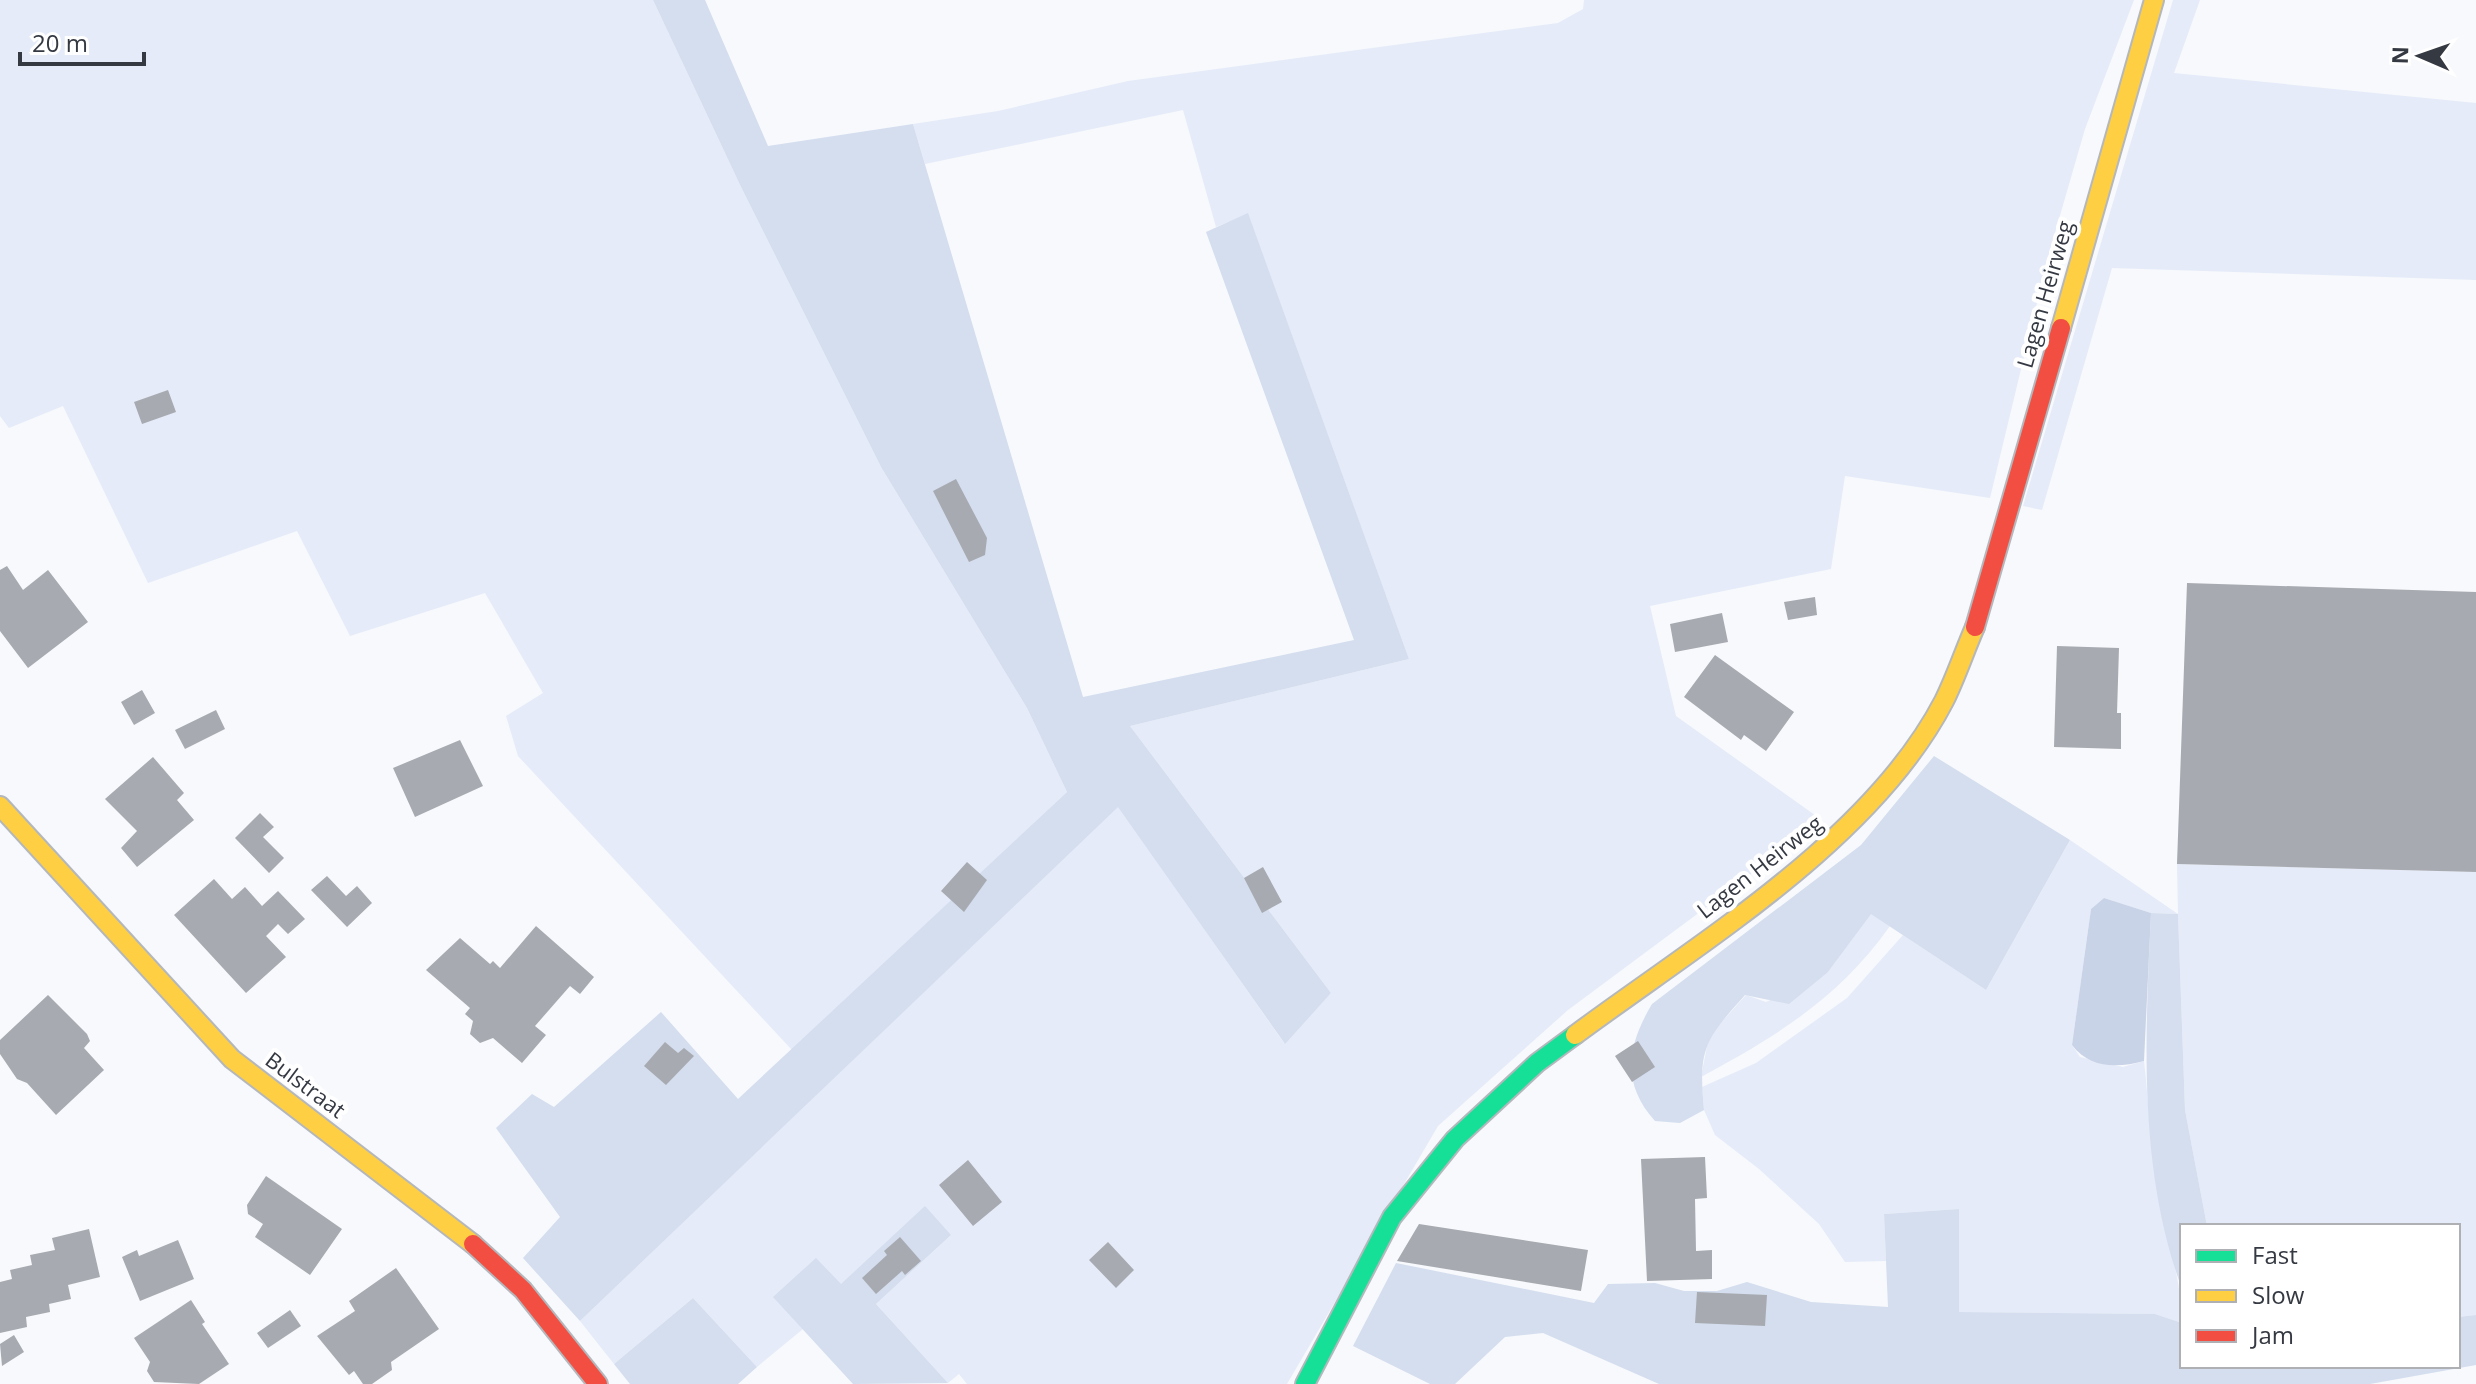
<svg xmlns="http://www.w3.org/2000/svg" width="2476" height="1384" viewBox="0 0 2476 1384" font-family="'Open Sans',sans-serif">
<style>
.green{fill:#e5ebf8}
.forest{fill:#d4deee}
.water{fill:#c8d3e7}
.building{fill:#a7aab0}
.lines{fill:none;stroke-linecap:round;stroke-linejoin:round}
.fast-casing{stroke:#b4b7bc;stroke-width:22}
.slow-casing{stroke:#b4b7bc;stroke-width:22}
.jam-casing{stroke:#b4b7bc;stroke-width:22}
.fast{stroke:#16e098;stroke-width:18}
.slow{stroke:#ffcf43;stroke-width:18}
.jam{stroke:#f24e42;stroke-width:18}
.labels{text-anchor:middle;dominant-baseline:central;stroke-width:8;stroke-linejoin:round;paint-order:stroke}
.street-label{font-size:22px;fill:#353942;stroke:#fff}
</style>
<rect width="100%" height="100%" fill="#f7f9fc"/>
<path class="green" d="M0,0H653L742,189L881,467L1027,708L1067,792L792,1050L518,756L506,716L543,693L485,593L350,636L297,531L148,583L63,406L9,428L0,416Z
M1584,0H2134L2085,129L2048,257L1990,498L1845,476L1831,569L1650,606L1676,716L1819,818L1782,851L1568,1010L1438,1126L1287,1384H967L959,1374L948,1383L876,1304L951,1235L841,1284L774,1297L803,1329L757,1367L693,1298L614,1364L580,1321L1118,806L1284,1043L1331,993L1130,726L1409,659L1248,214L1216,227L1183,110L925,164L913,124L998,111L1128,81L1558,23L1583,9Z
M2173,0H2200L2174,73L2476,103V280L2112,268L2042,510L2023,506Z
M2070,840L2178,914L2177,864L2476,872V1315L2458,1317V1226H2207L2185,1110L2178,914L2151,913L2104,898L2091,909L2072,1045L2080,1057L2123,1067L2144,1061C2149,1104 2150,1148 2157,1190C2165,1235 2182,1278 2182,1323L2155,1314L1958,1312L1959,1209L1884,1214L1886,1261L1845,1262L1819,1224L1759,1169L1715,1135L1704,1110L1702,1087L1756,1063L1847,998L1903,935L1986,990Z
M1871,913L1890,926C1838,999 1778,1035 1701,1077L1709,1036L1746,995L1766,1002L1828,972Z"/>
<path class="forest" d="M653,0H705L768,146L913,124L1083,697L1354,640L1206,232L1248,213L1409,659L1130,726L1331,993L1285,1044L1118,807L580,1321L523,1258L560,1217L496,1128L532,1094L554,1107L661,1012L738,1099L1067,792L1027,708L881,467L742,189Z
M1934,756L2070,840L1986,990L1871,914L1828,972L1789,1004L1745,995C1705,1040 1698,1048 1704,1110L1680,1123L1655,1121C1621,1083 1627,1046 1652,1004L1861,845Z
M2151,913L2178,914L2185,1110L2207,1226H2182V1289C2138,1169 2145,1039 2151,913Z
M925,1206L951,1235L876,1304L948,1383L853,1384L773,1297L816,1258L841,1284Z
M1959,1209V1312L2155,1314L2182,1323V1366H2458V1317L2476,1315V1365L2370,1384H1659L1543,1333L1505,1337L1455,1384H1430L1353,1346L1396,1263L1594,1303L1608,1284L1655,1283L1684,1291H1717L1747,1282L1811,1302L1888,1307L1884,1214Z
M693,1298L757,1367L738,1384H630L614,1364Z"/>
<path class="water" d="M2104,898L2151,913L2144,1061C2118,1068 2090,1069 2072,1045L2091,909Z"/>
<path class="building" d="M168,390L176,412L142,424L134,402Z
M956,479L987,538L985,555L969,562L933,491Z
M7,566L23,590L48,570L88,622L28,668L0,631V570Z
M2187,583L2476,592V872L2177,864Z
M1815,597L1817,615L1788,620L1784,602Z
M1722,613L1728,642L1675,652L1670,624Z
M2057,646L2119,648L2117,713H2121V749L2054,747Z
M1715,655L1794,712L1766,751L1744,735L1741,740L1684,697Z
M142,690L155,713L134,725L121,702Z
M216,710L225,729L185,749L175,730Z
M460,740L483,786L415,817L393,768Z
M153,757L184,793L177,800L194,820L137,867L121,848L137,831L105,799Z
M260,813L274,827L263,837L284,858L269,873L235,838Z
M967,862L987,880L964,912L941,891Z
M1263,867L1282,902L1262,913L1244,878Z
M327,876L346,896L357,886L372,903L347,927L311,890Z
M214,879L232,899L245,887L262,906L278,891L305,919L288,934L278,924L266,936L286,957L246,993L174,915Z
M536,926L594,977L580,994L570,986L535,1026L546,1035L522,1063L493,1038L480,1043L470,1034L473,1021L465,1014L470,1008L426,970L460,938L490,964L493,961L500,968Z
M48,995L87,1034L90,1041L84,1048L104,1070L56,1115L27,1083L17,1079L0,1054V1040Z
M1638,1041L1655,1067L1632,1082L1615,1056Z
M665,1042L678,1053L684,1048L694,1056L666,1085L644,1066Z
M1705,1157L1707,1198L1695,1199L1696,1251L1712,1250V1279L1647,1281L1641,1159Z
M968,1160L1002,1202L973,1226L939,1185Z
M266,1176L342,1229L310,1275L255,1237L263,1224L248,1214L247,1205Z
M1419,1224L1588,1250L1581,1291L1397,1261Z
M89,1229L100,1277L68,1285L71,1299L49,1304L50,1312L26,1317L27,1327L0,1333V1282L12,1279L10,1270L32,1265L30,1255L55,1250L52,1238Z
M900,1237L921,1261L905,1275L902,1271L876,1294L862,1278L887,1255L884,1251Z
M178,1240L194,1279L140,1301L122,1257L137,1250L139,1256Z
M1108,1242L1134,1270L1116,1288L1089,1260Z
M396,1268L439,1329L391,1362L392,1370L372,1384H363L354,1371L349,1375L317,1336L355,1311L349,1301Z
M1697,1292L1767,1295L1765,1326L1695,1323Z
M191,1300L205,1322L202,1324L229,1364L199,1384L154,1382L147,1371L150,1362L134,1338Z
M290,1310L301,1326L268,1348L257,1333Z
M14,1335L24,1352L2,1366L0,1344Z"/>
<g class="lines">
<defs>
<path id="fast" d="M1305,1384L1392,1217L1455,1139L1537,1063L1575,1035"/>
<path id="slow" d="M2061,328L2154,0
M0,806L232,1059L473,1244
M1575,1035C1699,943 1872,840 1944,701C1956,677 1964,652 1975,627"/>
<path id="jam" d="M1975,627L2061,328
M473,1244L523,1290L598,1384"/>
</defs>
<use href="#fast" class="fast-casing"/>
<use href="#slow" class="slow-casing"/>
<use href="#jam" class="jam-casing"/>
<use href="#fast" class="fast"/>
<use href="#slow" class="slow"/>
<use href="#jam" class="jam"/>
</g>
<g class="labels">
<g class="street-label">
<text transform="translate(2044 294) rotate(-74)">Lagen Heirweg</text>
<text transform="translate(1759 866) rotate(-38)">Lagen Heirweg</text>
<text transform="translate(306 1084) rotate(37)">Bulstraat</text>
</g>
</g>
<rect x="2180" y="1224" width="280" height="144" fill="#ffffff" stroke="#aeb0b3" stroke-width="2"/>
<rect x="2196" y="1250" width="40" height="12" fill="#16e098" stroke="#aeb0b3" stroke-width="2"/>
<text x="2252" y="1264" font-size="24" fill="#353942">Fast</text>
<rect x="2196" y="1290" width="40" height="12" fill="#ffcf43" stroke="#aeb0b3" stroke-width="2"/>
<text x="2252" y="1304" font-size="24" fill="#353942">Slow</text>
<rect x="2196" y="1330" width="40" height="12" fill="#f24e42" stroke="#aeb0b3" stroke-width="2"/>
<text x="2252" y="1344" font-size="24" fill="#353942">Jam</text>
<g transform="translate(2420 56) rotate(272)" stroke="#ffffff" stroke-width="6" paint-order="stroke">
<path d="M0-6L14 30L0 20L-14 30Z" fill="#353942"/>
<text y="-12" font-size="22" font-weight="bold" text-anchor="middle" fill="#353942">N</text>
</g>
<path d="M20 52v12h124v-12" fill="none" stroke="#353942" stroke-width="4"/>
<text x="32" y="52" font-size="24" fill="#353942" stroke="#ffffff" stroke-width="6" paint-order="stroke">20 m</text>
</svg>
